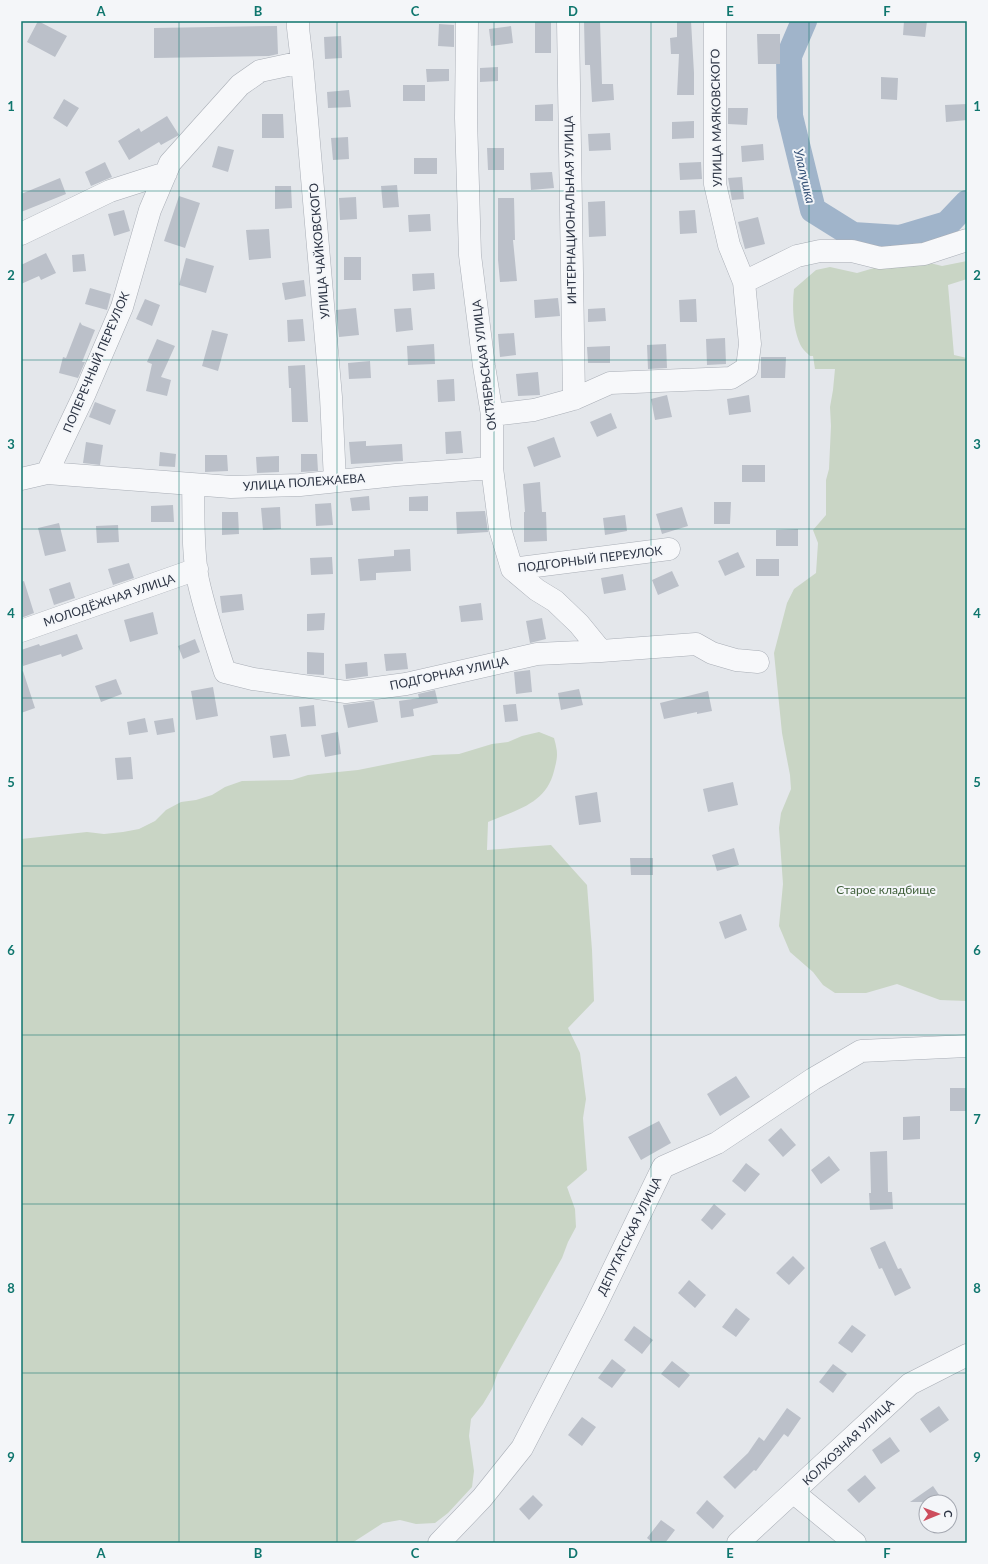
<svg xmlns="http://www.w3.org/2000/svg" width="988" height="1564" viewBox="0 0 988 1564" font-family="Lato,sans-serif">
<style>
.green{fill:#c9d5c5}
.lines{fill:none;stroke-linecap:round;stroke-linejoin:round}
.river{stroke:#a0b4ca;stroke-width:26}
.building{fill:#bbc0c9}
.minor-casing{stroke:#a9aeb6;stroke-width:23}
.minor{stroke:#f7f8fa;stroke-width:22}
.grid{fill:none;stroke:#0f766e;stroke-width:1;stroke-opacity:0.55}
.labels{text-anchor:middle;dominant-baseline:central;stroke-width:4;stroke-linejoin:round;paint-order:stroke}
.street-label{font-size:12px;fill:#2c3444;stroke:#f4f6f9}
.park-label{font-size:12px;fill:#3f5f39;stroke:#f4f6f9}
.water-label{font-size:13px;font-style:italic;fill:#365277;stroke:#f4f6f9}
.neatline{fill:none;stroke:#0f766e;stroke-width:1.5}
.grid-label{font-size:13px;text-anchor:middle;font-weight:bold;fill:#0f766e}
</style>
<rect width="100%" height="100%" fill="#e4e7eb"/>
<path class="green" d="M914,259L942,266L967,261V279L948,285L954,355L967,358V1001L940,1000L897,984L866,993H835L823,985L813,972L790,952L779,926L783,884L779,828L781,813L791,789L790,775L782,733L774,653L787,603L794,589L816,573L818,543L813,530L826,515V480L829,469L831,426L830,407L833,390L835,369H815L813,356H810C807,353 802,349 800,344C793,328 792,307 794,289L816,270L830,267L857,273L898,261Z
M539,732L554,738C558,753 558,756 554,771C546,804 516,810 488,822L487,850L551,845L587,885L592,950L594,1001L568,1028L580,1053L586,1099L583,1118L587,1170L567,1187L575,1209L576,1227L568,1242L562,1258L498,1372L492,1389L483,1404L471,1419L469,1436L474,1471L472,1487L448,1513L435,1523L416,1524L400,1520L383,1523L352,1543H21V839L87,832L104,834L123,832L139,829L155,821L166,810L181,802L196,800L212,795L225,787L242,781L292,780L308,775L358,770L433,755L459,754L492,744L508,742L522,736Z"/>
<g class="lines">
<path class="river" d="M804,21L789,56L790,116L813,210L853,235L900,238L947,224L967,203"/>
</g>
<path class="building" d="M38,21L67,36L55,57L27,42Z
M535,21H551V53H535Z
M584,21H600L602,84H613L614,100L592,102L590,65H585Z
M677,21H691L694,73V95H677L679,54H671L670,38L677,37Z
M904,21H927L925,37L903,35Z
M439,24L454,25V47L438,46Z
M277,26L278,54L269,56L154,58V28Z
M511,26L513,43L491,46L489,29Z
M757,34H780V64H758Z
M341,36L342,58L325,59L324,37Z
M498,67V81L480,82V68Z
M426,69H449V81L427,82Z
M881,77L898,78L897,100L881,99Z
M403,85H425V101H403Z
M349,90L351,107L328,108L327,92Z
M64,99L79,108L67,127L53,118Z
M553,104V121H535V105Z
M967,104V120L946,122L945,105Z
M728,108H748L747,125L728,124Z
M262,114H283L284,138H262Z
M167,116L179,135L161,145L159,142L129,160L118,141L139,128L141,132Z
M694,121V138L672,139V122Z
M610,133L611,150L589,151L588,134Z
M348,137L349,159L333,160L331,138Z
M763,144L764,160L742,162L741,146Z
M218,146L234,150L228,172L212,167Z
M487,148H504V170H488Z
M414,158H437V174H414Z
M105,162L112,177L91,186L85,172Z
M701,162L702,179L680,180L679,163Z
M552,172L554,188L531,190L530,173Z
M742,177L744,199L732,200L728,178Z
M60,178L66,194L21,212V194Z
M397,185L399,207L383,208L381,186Z
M275,186H291L292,208L275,209Z
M179,196L200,203L185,248L164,241Z
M356,197L357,219L340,220L339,198Z
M498,198H514L515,240H513L517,281L500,282L498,260Z
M605,201L606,236L589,237L588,202Z
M124,210L130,231L114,236L108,214Z
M695,210L697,233L680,234L679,211Z
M430,214L431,231L409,232L408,215Z
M758,217L765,244L745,249L738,222Z
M269,229L271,258L249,260L246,230Z
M46,253L56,273L41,280L39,276L21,284V265Z
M84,254L86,271L73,272L72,255Z
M344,257H361V280H344Z
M186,258L214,266L206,293L179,285Z
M434,273L435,289L413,291L412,274Z
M304,280L306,296L285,300L282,283Z
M90,288L111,294L107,310L85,304Z
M558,298L560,316L535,318L534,300Z
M145,299L160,305L152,326L136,319Z
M696,299L697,322H680L679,300Z
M356,308L359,335L339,337L336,310Z
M411,308L413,330L396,332L394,309Z
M605,308L606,321L588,322V309Z
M303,319L305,341L288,342L287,320Z
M80,322L82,325L95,330L82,362H85L78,378L59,373L63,357L66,358Z
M212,330L228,334L218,371L202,366Z
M514,333L516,355L500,357L498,334Z
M725,338L726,364L707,365L706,339Z
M157,339L175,346L161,377L171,380L167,396L146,391L152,364L147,362Z
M434,344L435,364L408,365L407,346Z
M666,344L667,368L648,369L647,345Z
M610,346V363H588L587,347Z
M761,357H786L785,378H761Z
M370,361L371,378L349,379L348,363Z
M305,365L308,422H292L291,388H289L288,366Z
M538,372L540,395L518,396L516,374Z
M454,379L455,401L438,402L437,380Z
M667,395L672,417L655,420L651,399Z
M749,395L751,412L729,415L727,399Z
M95,402L116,410L110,425L89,417Z
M611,413L617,428L597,437L590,422Z
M461,431L463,453L446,454L445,432Z
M554,437L561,457L534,467L527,447Z
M366,441V446L402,444L403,461L351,464L349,442Z
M86,442L103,445L100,465L83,463Z
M160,452L176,454L175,467L159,466Z
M301,454H317L318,471L301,472Z
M205,455H227L228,471L205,472Z
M279,456V472L257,473L256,457Z
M742,465H765V482H742Z
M540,482L542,512H546L547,541L524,542V512H525L523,484Z
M369,496L370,510L352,511L350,498Z
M428,496V511H409V497Z
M714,502H731L730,524H714Z
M331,503L333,525L316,526L315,504Z
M173,505L174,522H151V506Z
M280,507L281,529L263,530L261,508Z
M682,507L688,526L662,534L656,514Z
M485,511L488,532L457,534L456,512Z
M222,512H238L239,534L222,535Z
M625,515L627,531L605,535L603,518Z
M59,523L66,551L45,556L38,528Z
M118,525L119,542L97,543L96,526Z
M798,529V546H776V530Z
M410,549L411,571L376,573V580L360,581L358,559L394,556V550Z
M738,552L745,567L725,576L718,561Z
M332,557L333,574L311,575L310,558Z
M756,559H779V576H756Z
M129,563L134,578L113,585L108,569Z
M672,571L679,586L658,595L652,580Z
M623,574L626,590L604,594L601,578Z
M24,581L34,613L21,618V582Z
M70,582L75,598L54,605L49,589Z
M242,594L244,610L222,613L220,596Z
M481,603L483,620L461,622L459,606Z
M153,612L158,634L130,642L124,620Z
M325,613L324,630L307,631V614Z
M542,618L546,639L530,643L526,621Z
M77,634L83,649L62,657L61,654L23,666L21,659V650L39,644L40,646Z
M195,639L200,652L183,659L178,646Z
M307,652L324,653V675L307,674Z
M406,653L408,669L386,671L384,654Z
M367,662L368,676L346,679L345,664Z
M530,670L532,692L516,694L514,672Z
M23,671L35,708L21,713V672Z
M116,679L122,694L101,702L95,686Z
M213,687L218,716L196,720L191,691Z
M579,689L583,705L561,710L558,693Z
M435,690L438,703L413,709L414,716L401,718L399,701L419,698L418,694Z
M708,691L712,711L697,714V712L664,719L660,703Z
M374,701L378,722L348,728L343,705Z
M516,704L518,721L505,722L503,705Z
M314,705L316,726L301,727L299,707Z
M145,718L148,732L129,735L127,722Z
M173,718L175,732L157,735L154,721Z
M338,732L341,754L325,757L321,735Z
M286,734L290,756L273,758L270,736Z
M131,757L133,779L117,780L115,758Z
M733,782L738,805L708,812L703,789Z
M597,792L601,822L579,825L575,796Z
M734,848L739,865L717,871L712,855Z
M630,858H653V875H631Z
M741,914L747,930L725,939L719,922Z
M736,1076L750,1097L720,1116L707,1094Z
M950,1088H967V1111H950Z
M920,1116V1139L903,1140V1117Z
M659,1121L671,1143L641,1160L628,1137Z
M781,1128L796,1145L783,1157L768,1140Z
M887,1151L888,1192H892L893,1209L870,1210L869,1193H871L870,1152Z
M829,1156L840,1170L821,1184L811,1170Z
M746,1163L760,1174L745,1192L732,1181Z
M714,1204L726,1214L712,1230L701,1220Z
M885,1241L898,1269L901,1268L911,1288L895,1296L882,1268L879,1269L870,1248Z
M793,1256L805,1268L789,1285L776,1273Z
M689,1280L706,1295L695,1308L678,1293Z
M736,1308L750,1319L736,1337L722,1327Z
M852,1325L866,1335L852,1353L838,1343Z
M634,1326L653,1340L642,1354L624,1340Z
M612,1359L626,1370L612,1388L598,1378Z
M672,1361L690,1375L679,1388L661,1374Z
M833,1364L847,1374L833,1393L819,1382Z
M939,1406L949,1420L930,1433L920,1419Z
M787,1408L801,1418L788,1437L784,1434L756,1471L754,1470L735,1489L723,1477L748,1453L759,1437L764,1441Z
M582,1417L596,1427L582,1446L568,1435Z
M890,1437L900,1451L881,1464L872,1450Z
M865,1475L876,1488L859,1503L847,1490Z
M933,1486L944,1502H910Z
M533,1495L543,1505L529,1520L519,1509Z
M707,1500L724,1516L713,1529L696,1513Z
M661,1520L675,1530L665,1543H653L647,1538Z"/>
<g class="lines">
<defs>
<path id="minor" d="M298,21V28L302,62L331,397L335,481
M467,21L466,118L470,255L484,366L492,415V468L500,529L512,569L537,590L555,601L579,624L601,651L696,644L712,653L736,660L758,662
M568,21L574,399
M21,234L110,191L166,173
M744,282L797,256L820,251H852L880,258L924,254L967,240
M492,415L534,410L574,399L610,383L731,378L747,368L750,344L744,282L729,245L715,184V21
M47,473L85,393L122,307L150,210L170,163L240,85L260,71L302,62
M21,479L47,473L231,487L300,485L396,475L492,468
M193,485C194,516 192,549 198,580C205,612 215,642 225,672L253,679L346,692L406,684L537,654L601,651
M512,569L669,549
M21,631L197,569
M793,1492L855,1543
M439,1543L482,1498L522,1448L594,1309L663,1167L717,1143L813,1079L861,1051L967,1046
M738,1543L910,1384L967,1355"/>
</defs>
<use href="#minor" class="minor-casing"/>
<use href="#minor" class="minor"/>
</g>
<path class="grid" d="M179,21V1543M337,21V1543M494,21V1543M651,21V1543M809,21V1543M21,191H967M21,360H967M21,529H967M21,698H967M21,866H967M21,1035H967M21,1204H967M21,1373H967"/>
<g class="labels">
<g class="street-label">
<text transform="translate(716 118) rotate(-91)">УЛИЦА МАЯКОВСКОГО</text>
<text transform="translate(570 210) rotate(-91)">ИНТЕРНАЦИОНАЛЬНАЯ УЛИЦА</text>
<text transform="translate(319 251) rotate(-95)">УЛИЦА ЧАЙКОВСКОГО</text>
<text transform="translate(96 362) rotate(-67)">ПОПЕРЕЧНЫЙ ПЕРЕУЛОК</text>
<text transform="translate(484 365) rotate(-97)">ОКТЯБРЬСКАЯ УЛИЦА</text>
<text transform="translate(304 482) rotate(-4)">УЛИЦА ПОЛЕЖАЕВА</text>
<text transform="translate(590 559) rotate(-7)">ПОДГОРНЫЙ ПЕРЕУЛОК</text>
<text transform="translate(109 600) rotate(-19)">МОЛОДЁЖНАЯ УЛИЦА</text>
<text transform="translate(449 673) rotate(-12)">ПОДГОРНАЯ УЛИЦА</text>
<text transform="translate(629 1236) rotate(-64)">ДЕПУТАТСКАЯ УЛИЦА</text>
<text transform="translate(848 1442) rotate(-43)">КОЛХОЗНАЯ УЛИЦА</text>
</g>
<g class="park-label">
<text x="886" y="889">Старое кладбище</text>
</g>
<g class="water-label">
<text transform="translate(805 176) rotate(77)">Улалушка</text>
</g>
</g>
<rect width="988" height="1564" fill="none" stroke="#f4f6f9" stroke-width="44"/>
<g transform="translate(938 1514) rotate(89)"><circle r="19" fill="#f4f6f9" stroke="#a4a8b1"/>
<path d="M0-3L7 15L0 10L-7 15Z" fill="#cd4d5d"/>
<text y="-6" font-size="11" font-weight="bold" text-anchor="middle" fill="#2c3444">С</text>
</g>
<rect x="22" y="22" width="944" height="1520" class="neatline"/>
<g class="grid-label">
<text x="101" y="16">A</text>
<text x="258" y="16">B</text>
<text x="415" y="16">C</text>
<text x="573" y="16">D</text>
<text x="730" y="16">E</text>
<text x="887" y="16">F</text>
<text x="11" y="111">1</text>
<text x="977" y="111">1</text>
<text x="11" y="280">2</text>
<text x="977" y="280">2</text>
<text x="11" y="449">3</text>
<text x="977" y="449">3</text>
<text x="11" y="618">4</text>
<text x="977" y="618">4</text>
<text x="11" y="787">5</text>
<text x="977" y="787">5</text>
<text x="11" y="955">6</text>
<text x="977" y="955">6</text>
<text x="11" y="1124">7</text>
<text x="977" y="1124">7</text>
<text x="11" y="1293">8</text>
<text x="977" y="1293">8</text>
<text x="11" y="1462">9</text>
<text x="977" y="1462">9</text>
<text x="101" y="1558">A</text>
<text x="258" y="1558">B</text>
<text x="415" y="1558">C</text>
<text x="573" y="1558">D</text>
<text x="730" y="1558">E</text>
<text x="887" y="1558">F</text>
</g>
</svg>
